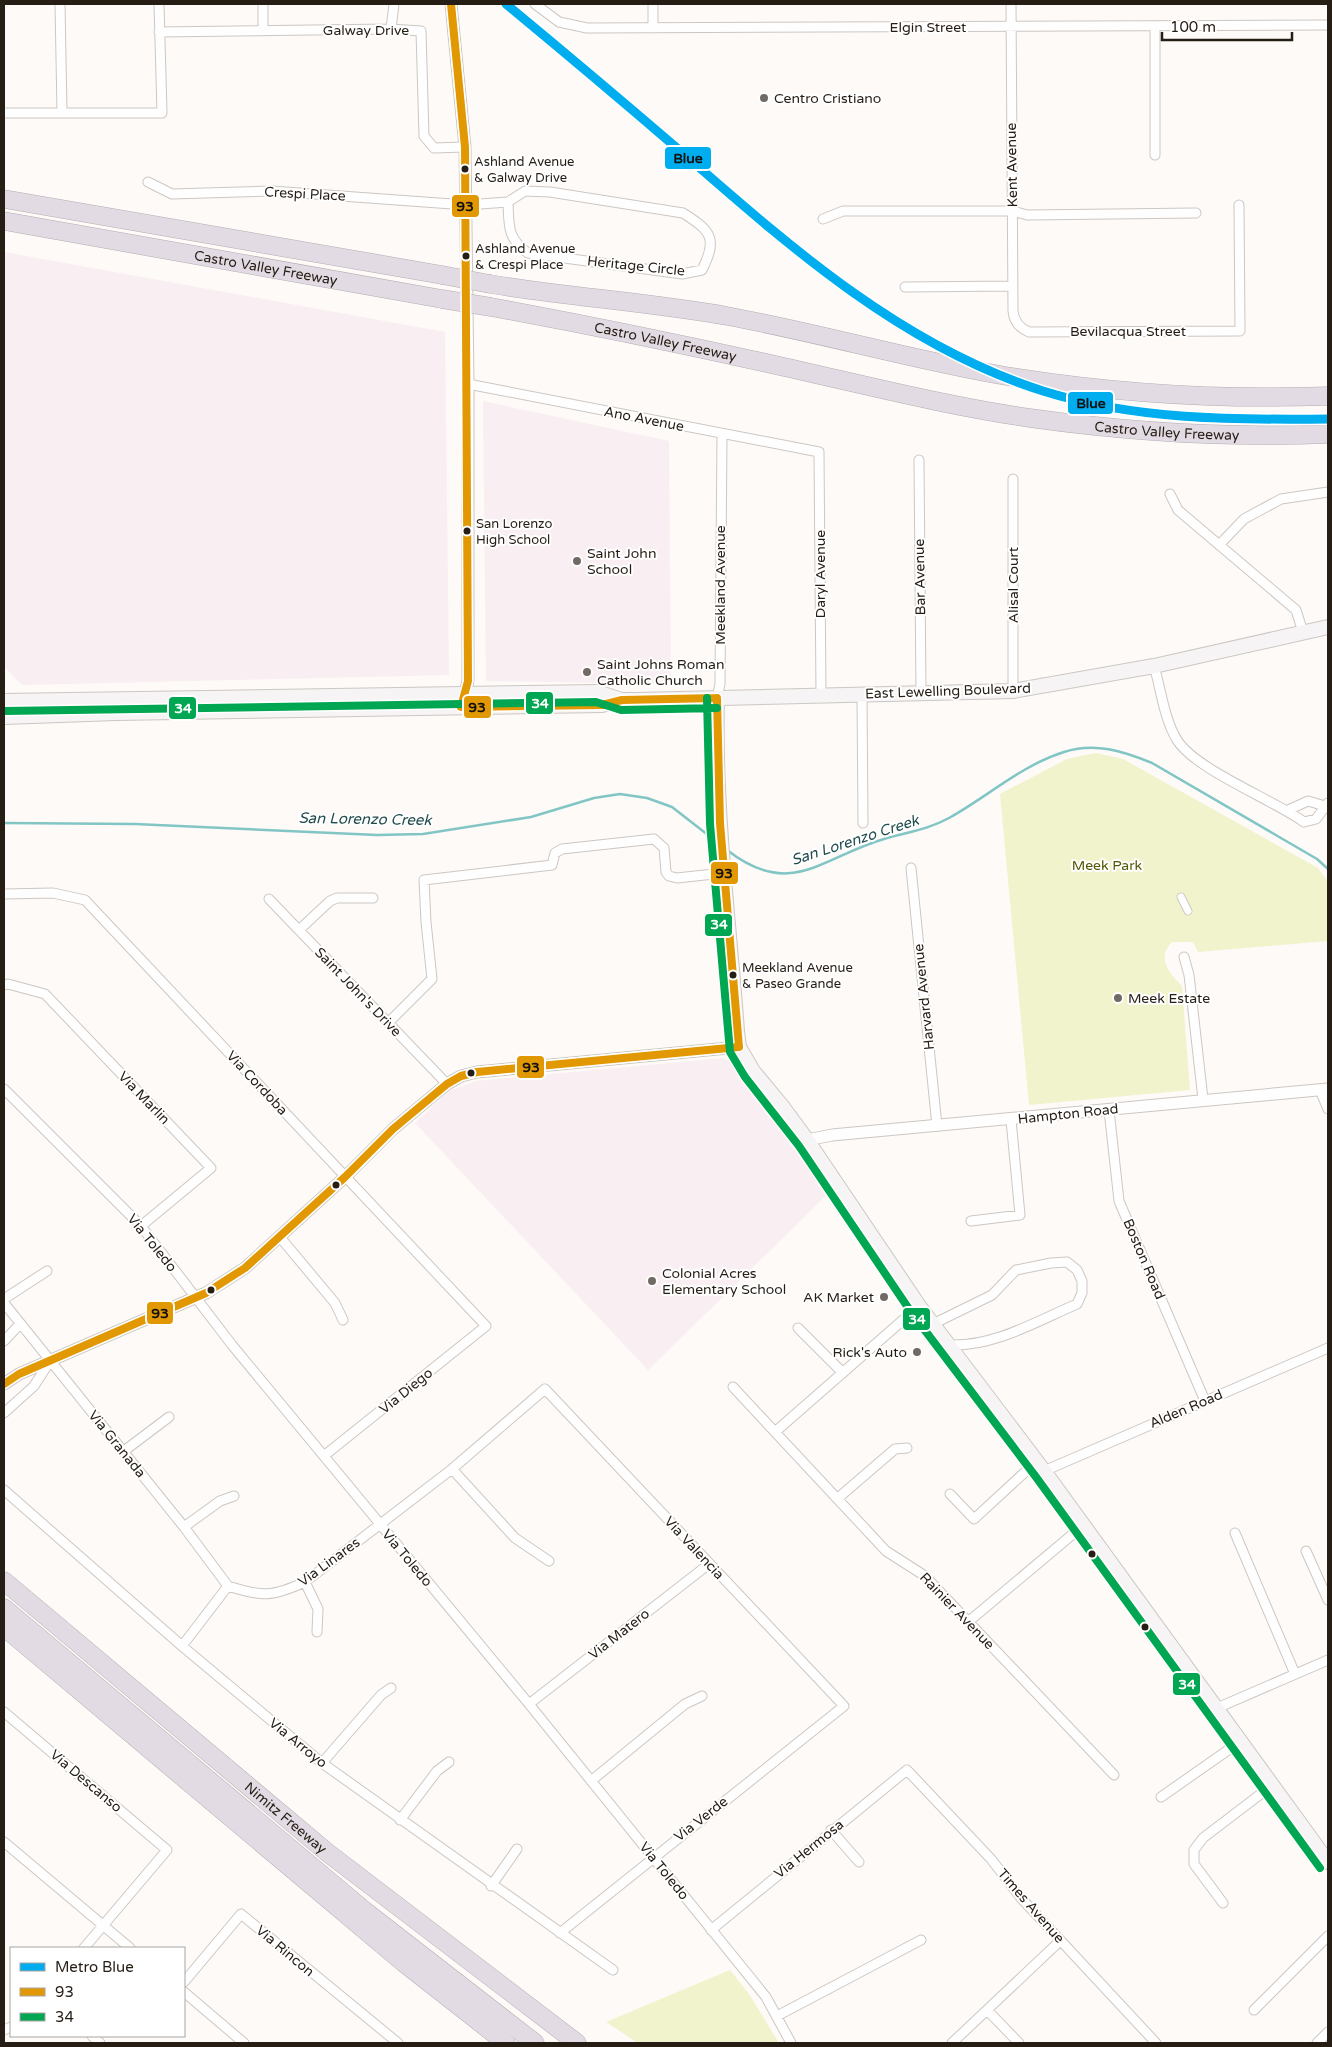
<svg xmlns="http://www.w3.org/2000/svg" width="1332" height="2047" viewBox="0 0 1332 2047" font-family="'Varela Round',sans-serif">
<style>
.education{fill:#f9eef2}
.green{fill:#f1f3cc}
.lines{fill:none;stroke-linecap:round;stroke-linejoin:round}
.stream{stroke:#82c5c5;stroke-width:2.5}
.pedestrian-casing{stroke:#cdc7c2;stroke-width:9}
.minor-casing{stroke:#cdc7c2;stroke-width:11}
.tertiary-casing{stroke:#cdc7c2;stroke-width:13}
.secondary-casing{stroke:#cdc7c2;stroke-width:16}
.motorway-casing{stroke:#b4acb2;stroke-width:19}
.pedestrian{stroke:#fffefe;stroke-width:7}
.minor{stroke:#fffefe;stroke-width:9}
.tertiary{stroke:#fffefe;stroke-width:11}
.secondary{stroke:#f6f4f5;stroke-width:14}
.motorway{stroke:#e2dbe3;stroke-width:18}
.motorway-bridge-casing{stroke:#b4acb2;stroke-width:19;stroke-linecap:butt}
.motorway-bridge{stroke:#e2dbe3;stroke-width:18}
.bus-1-casing{stroke:#fff;stroke-width:11}
.bus-2-casing{stroke:#fff;stroke-width:11}
.bus-1{stroke:#e29802;stroke-width:8}
.bus-2{stroke:#00a651;stroke-width:8}
.metro-1-casing{stroke:#fff;stroke-width:12}
.metro-1{stroke:#00aeef;stroke-width:9}
.poi-dot{fill:#716a64;stroke:#fff;stroke-width:2}
.bus-dot{fill:#261d15;stroke:#fff;stroke-width:2}
.labels{text-anchor:middle;dominant-baseline:central;stroke-width:4;stroke-linejoin:round;paint-order:stroke}
.bus-label{font-size:13px;fill:#261d15;stroke:#fff;text-anchor:start}
.street-label{font-size:14px;fill:#261d15;stroke:#fff}
.poi-label{font-size:14px;fill:#261d15;stroke:#fff;text-anchor:start}
.park-label{font-size:14px;fill:#545804;stroke:#fff}
.water-label{font-size:15px;font-style:italic;fill:#214c4d;stroke:#fff}
.line-badge{stroke:#fff;stroke-width:2}
.badge-label{font-size:14px;text-anchor:middle;font-weight:bold;fill:#fff}
.pale-badge-label{font-size:14px;text-anchor:middle;font-weight:bold;fill:#111}
</style>
<rect width="100%" height="100%" fill="#fdfaf7"/>
<path class="education" d="M4,252L445,332L449,675L22,685L4,667Z
M483,401L669,441L671,684L486,681Z
M723,1058L729,1061L829,1193L648,1370L415,1123L449,1091L476,1081Z"/>
<path class="green" d="M1096,753L1123,759L1318,868L1328,882V941L1198,952L1193,942H1172C1156,958 1169,973 1182,986L1190,1090L1029,1105L1000,794L1067,759Z
M730,1970L749,1994L779,2043H638L606,2022Z"/>
<g class="lines">
<path class="stream" d="M4,823L135,824L377,835L423,834L531,817L594,798L620,794L647,798L672,807L717,842
M727,850C791,900 822,857 884,839C908,832 927,830 949,818C987,797 1022,765 1064,752C1095,742 1123,751 1152,763L1317,859L1328,869"/>
<defs>
<path id="pedestrian" d="M1181,897L1188,911"/>
<path id="minor" d="M60,4L62,112
M535,4L559,22L587,28L1328,25
M653,4V28
M1011,4L1013,311C1014,321 1019,328 1029,332L1240,331L1239,205
M391,29L394,4
M263,31V4
M159,32L391,29L421,31L424,136L434,148L465,147
M4,113H162L159,4
M1155,155V27
M148,182L172,194L272,191L466,205L508,202L525,191L550,192L683,213C711,231 718,238 702,270L682,274L528,253C507,238 509,226 508,202
M823,219L843,211H1013L1027,215L1196,213
M905,287L1013,286
M468,384L819,452L821,695
M919,460L921,693
M1013,479V691
M1170,494L1178,510L1296,610L1303,632
M1219,545L1244,519L1281,499L1328,492
M1154,666C1161,689 1164,719 1177,740C1196,770 1272,799 1304,822L1316,819L1328,803
M862,694L863,823
M717,698L720,684L722,435
M1288,810L1308,801L1325,806
M911,868L937,1126
M4,894L53,893L85,900L486,1326L325,1455
M269,899L447,1084
M299,930L330,901L337,898H373
M1184,957L1189,975L1203,1099
M4,985L8,984L45,994L211,1168L141,1226
M388,1023L432,979L426,922L424,880L552,865L555,853L562,849L654,839L664,848L666,872L669,876L677,878L723,873
M4,1089L141,1226L232,1345L529,1704L766,1997L791,2043
M1320,1090L1328,1109
M1109,1110L1119,1201L1205,1401
M971,1221L1020,1215L1011,1120
M279,1236L335,1303L343,1320
M4,1299L47,1271
M4,1303L184,1527L228,1586
M933,1324L992,1295L1016,1270L1051,1263L1067,1262L1077,1270L1082,1281V1293L1077,1304C1037,1321 994,1347 949,1345
M798,1328L843,1373
M4,1341L20,1324
M733,1387L886,1551L925,1576L1114,1775
M4,1413L34,1386L50,1361
M775,1432L919,1306
M124,1451L169,1417
M452,1469L515,1538L549,1561
M1044,1471L1328,1348
M4,1490L182,1646L322,1763L613,1970
M950,1494L974,1519L1037,1461
M838,1498L895,1449L907,1448
M184,1527L220,1501L234,1496
M1235,1533L1295,1674
M1306,1551L1328,1600
M305,1582L318,1609L317,1632
M968,1622L1073,1534L1085,1529
M182,1646L228,1586C262,1597 272,1597 305,1582L452,1469L545,1389L844,1706L560,1933
M529,1704L709,1564
M1217,1708L1328,1660
M4,1712L167,1850L84,1948
M322,1763L381,1695L391,1688
M591,1781L685,1704L702,1696
M1161,1797L1241,1741
M400,1820L437,1771L449,1762
M831,1830L859,1862
M4,1842L130,1948
M491,1886L517,1849
M1223,1903L1194,1864V1850L1203,1838L1271,1786
M711,1930L907,1770L991,1859L1021,1898L1156,2043
M184,1982L241,1914L398,2043
M184,1992L244,2043
M987,2010L1019,2043
M1254,2010L1328,1936
M777,2016L921,1940
M4,2030L11,2027
M92,2036L100,2043
M952,2043L1060,1941
M1317,2043L1328,2032"/>
<path id="tertiary" d="M451,4L465,147L468,384V681L463,701
M807,1140L832,1135L1328,1089
M4,1384L19,1374L206,1293L245,1268L345,1177L393,1129L447,1084L461,1076L477,1072L739,1047"/>
<path id="secondary" d="M717,698C714,810 729,920 737,1031L739,1047L753,1071L782,1106L807,1140L919,1306L1044,1471L1328,1862
M4,701L597,692L622,700
M4,717L116,713L602,705L622,700H636L1013,691L1154,666L1328,627"/>
<g id="motorway">
<path d="M4,199L442,275"/>
<path id="s1" d="M4,221L442,299"/>
<path d="M490,284C569,297 648,302 727,316C820,333 912,360 1006,376C1112,393 1221,400 1328,396"/>
<path id="s2" d="M491,307C589,325 686,345 784,367C865,385 947,406 1030,418C1129,432 1229,438 1328,434"/>
<path id="s3" d="M4,1581L328,1853L577,2043"/>
<path d="M4,1608L365,1911L535,2043"/>
<path d="M4,1627L404,1963L506,2043"/>
</g>
</defs>
<use href="#pedestrian" class="pedestrian-casing"/>
<use href="#minor" class="minor-casing"/>
<use href="#tertiary" class="tertiary-casing"/>
<use href="#secondary" class="secondary-casing"/>
<use href="#motorway" class="motorway-casing"/>
<use href="#pedestrian" class="pedestrian"/>
<use href="#minor" class="minor"/>
<use href="#tertiary" class="tertiary"/>
<use href="#secondary" class="secondary"/>
<use href="#motorway" class="motorway"/>
<defs>
<path id="motorway-bridge" d="M442,275L490,284
M442,299L491,307"/>
</defs>
<use href="#motorway-bridge" class="motorway-bridge-casing"/>
<use href="#motorway-bridge" class="motorway-bridge"/>
<defs>
<path id="bus-1" d="M451,4L465,147L468,681L461,707L602,705L622,700L717,698
M717,698L720,823L739,1047
M4,1384L19,1374L206,1293L245,1268L345,1177L393,1129L447,1084L461,1076L477,1072L739,1047"/>
<path id="bus-2" d="M707,698L710,824L730,1052L745,1077L799,1146L911,1312L1036,1477L1320,1868
M4,711L596,702L621,710L717,708"/>
</defs>
<use href="#bus-1" class="bus-1-casing"/>
<use href="#bus-2" class="bus-2-casing"/>
<use href="#bus-1" class="bus-1"/>
<use href="#bus-2" class="bus-2"/>
<defs>
<path id="metro-1" d="M506,4C564,52 621,100 678,149C788,245 901,346 1043,391C1135,420 1233,420 1328,419"/>
</defs>
<use href="#metro-1" class="metro-1-casing"/>
<use href="#metro-1" class="metro-1"/>
</g>
<g class="poi-dot">
<circle cx="764" cy="98" r="5"/>
<circle cx="577" cy="561" r="5"/>
<circle cx="587" cy="672" r="5"/>
<circle cx="1118" cy="998" r="5"/>
<circle cx="652" cy="1281" r="5"/>
<circle cx="884" cy="1297" r="5"/>
<circle cx="917" cy="1352" r="5"/>
</g>
<g class="bus-dot">
<circle cx="465" cy="169" r="4.5"/>
<circle cx="466" cy="256" r="4.5"/>
<circle cx="467" cy="531" r="4.5"/>
<circle cx="733" cy="975" r="4.5"/>
<circle cx="471" cy="1073" r="4.5"/>
<circle cx="336" cy="1185" r="4.5"/>
<circle cx="211" cy="1290" r="4.5"/>
<circle cx="1092" cy="1554" r="4.5"/>
<circle cx="1145" cy="1627" r="4.5"/>
</g>
<g class="labels">
<g class="bus-label">
<text x="474" y="162">Ashland Avenue<tspan x="474" dy="16">&amp; Galway Drive</tspan></text>
<text x="475" y="249">Ashland Avenue<tspan x="475" dy="16">&amp; Crespi Place</tspan></text>
<text x="476" y="524">San Lorenzo<tspan x="476" dy="16">High School</tspan></text>
<text x="742" y="968">Meekland Avenue<tspan x="742" dy="16">&amp; Paseo Grande</tspan></text>
</g>
<g class="street-label">
<text x="928" y="27">Elgin Street</text>
<text x="366" y="30">Galway Drive</text>
<text transform="translate(1012 165) rotate(-91)">Kent Avenue</text>
<text transform="translate(305 194) rotate(3)">Crespi Place</text>
<text transform="translate(636 266) rotate(6)">Heritage Circle</text>
<text stroke="none"><textPath href="#s1" startOffset="266">Castro Valley Freeway</textPath></text>
<text x="1128" y="331">Bevilacqua Street</text>
<text stroke="none"><textPath href="#s2" startOffset="178">Castro Valley Freeway</textPath></text>
<text transform="translate(644 419) rotate(11)">Ano Avenue</text>
<text stroke="none"><textPath href="#s2" startOffset="688">Castro Valley Freeway</textPath></text>
<text transform="translate(820 574) rotate(-90)">Daryl Avenue</text>
<text transform="translate(920 577) rotate(-91)">Bar Avenue</text>
<text transform="translate(720 585) rotate(-90)">Meekland Avenue</text>
<text transform="translate(1013 585) rotate(-90)">Alisal Court</text>
<text transform="translate(948 691) rotate(-2)">East Lewelling Boulevard</text>
<text transform="translate(358 992) rotate(46)">Saint John's Drive</text>
<text transform="translate(924 997) rotate(-96)">Harvard Avenue</text>
<text transform="translate(257 1083) rotate(47)">Via Cordoba</text>
<text transform="translate(144 1098) rotate(46)">Via Marlin</text>
<text transform="translate(1068 1114) rotate(-6)">Hampton Road</text>
<text transform="translate(152 1243) rotate(51)">Via Toledo</text>
<text transform="translate(1144 1259) rotate(67)">Boston Road</text>
<text transform="translate(406 1391) rotate(-39)">Via Diego</text>
<text transform="translate(1186 1409) rotate(-23)">Alden Road</text>
<text transform="translate(117 1444) rotate(51)">Via Granada</text>
<text transform="translate(694 1548) rotate(47)">Via Valencia</text>
<text transform="translate(407 1558) rotate(50)">Via Toledo</text>
<text transform="translate(329 1562) rotate(-36)">Via Linares</text>
<text transform="translate(957 1611) rotate(46)">Rainier Avenue</text>
<text transform="translate(619 1634) rotate(-38)">Via Matero</text>
<text transform="translate(298 1743) rotate(39)">Via Arroyo</text>
<text transform="translate(86 1781) rotate(40)">Via Descanso</text>
<text stroke="none"><textPath href="#s3" startOffset="368">Nimitz Freeway</textPath></text>
<text transform="translate(701 1819) rotate(-38)">Via Verde</text>
<text transform="translate(809 1849) rotate(-39)">Via Hermosa</text>
<text transform="translate(664 1871) rotate(51)">Via Toledo</text>
<text transform="translate(1031 1906) rotate(49)">Times Avenue</text>
<text transform="translate(285 1951) rotate(40)">Via Rincon</text>
</g>
<g class="poi-label">
<text x="774" y="98">Centro Cristiano</text>
<text x="587" y="553">Saint John<tspan x="587" dy="16">School</tspan></text>
<text x="597" y="664">Saint Johns Roman<tspan x="597" dy="16">Catholic Church</tspan></text>
<text x="1128" y="998">Meek Estate</text>
<text x="662" y="1273">Colonial Acres<tspan x="662" dy="16">Elementary School</tspan></text>
<text x="874" y="1297" text-anchor="end">AK Market</text>
<text x="907" y="1352" text-anchor="end">Rick's Auto</text>
</g>
<g class="park-label">
<text x="1107" y="865">Meek Park</text>
</g>
<g class="water-label">
<text transform="translate(365 819) rotate(1)">San Lorenzo Creek</text>
<text transform="translate(855 840) rotate(-18)">San Lorenzo Creek</text>
</g>
</g>
<g class="line-badge">
<rect x="664" y="146" width="48" height="24" rx="5" fill="#00aeef"/>
<rect x="451" y="194" width="29" height="24" rx="5" fill="#e29802"/>
<rect x="1067" y="391" width="47" height="24" rx="5" fill="#00aeef"/>
<rect x="525" y="691" width="29" height="24" rx="5" fill="#00a651"/>
<rect x="463" y="695" width="29" height="24" rx="5" fill="#e29802"/>
<rect x="168" y="696" width="29" height="24" rx="5" fill="#00a651"/>
<rect x="710" y="861" width="29" height="24" rx="5" fill="#e29802"/>
<rect x="704" y="913" width="29" height="24" rx="5" fill="#00a651"/>
<rect x="516" y="1055" width="29" height="24" rx="5" fill="#e29802"/>
<rect x="146" y="1301" width="28" height="24" rx="5" fill="#e29802"/>
<rect x="902" y="1307" width="29" height="24" rx="5" fill="#00a651"/>
<rect x="1172" y="1672" width="29" height="24" rx="5" fill="#00a651"/>
</g>
<g class="badge-label">
<text x="540" y="708">34</text>
<text x="183" y="713">34</text>
<text x="719" y="929">34</text>
<text x="917" y="1324">34</text>
<text x="1187" y="1689">34</text>
</g>
<g class="pale-badge-label">
<text x="688" y="163">Blue</text>
<text x="465" y="211">93</text>
<text x="1091" y="408">Blue</text>
<text x="477" y="712">93</text>
<text x="724" y="878">93</text>
<text x="531" y="1072">93</text>
<text x="160" y="1318">93</text>
</g>
<rect width="1332" height="2047" fill="none" stroke="#261d15" stroke-width="10"/>
<rect x="10" y="1947" width="175" height="90" fill="#ffffff" stroke="#a8a5a1"/>
<rect x="20" y="1963" width="25" height="8" fill="#00aeef" stroke="#a8a5a1"/>
<text x="55" y="1972" font-size="15" fill="#261d15">Metro Blue</text>
<rect x="20" y="1988" width="25" height="8" fill="#e29802" stroke="#a8a5a1"/>
<text x="55" y="1997" font-size="15" fill="#261d15">93</text>
<rect x="20" y="2013" width="25" height="8" fill="#00a651" stroke="#a8a5a1"/>
<text x="55" y="2022" font-size="15" fill="#261d15">34</text>
<path d="M1162 32v8h130v-8" fill="none" stroke="#261d15" stroke-width="2.5"/>
<text x="1170" y="32" font-size="15" fill="#261d15" stroke="#ffffff" stroke-width="4" paint-order="stroke">100 m</text>
</svg>
